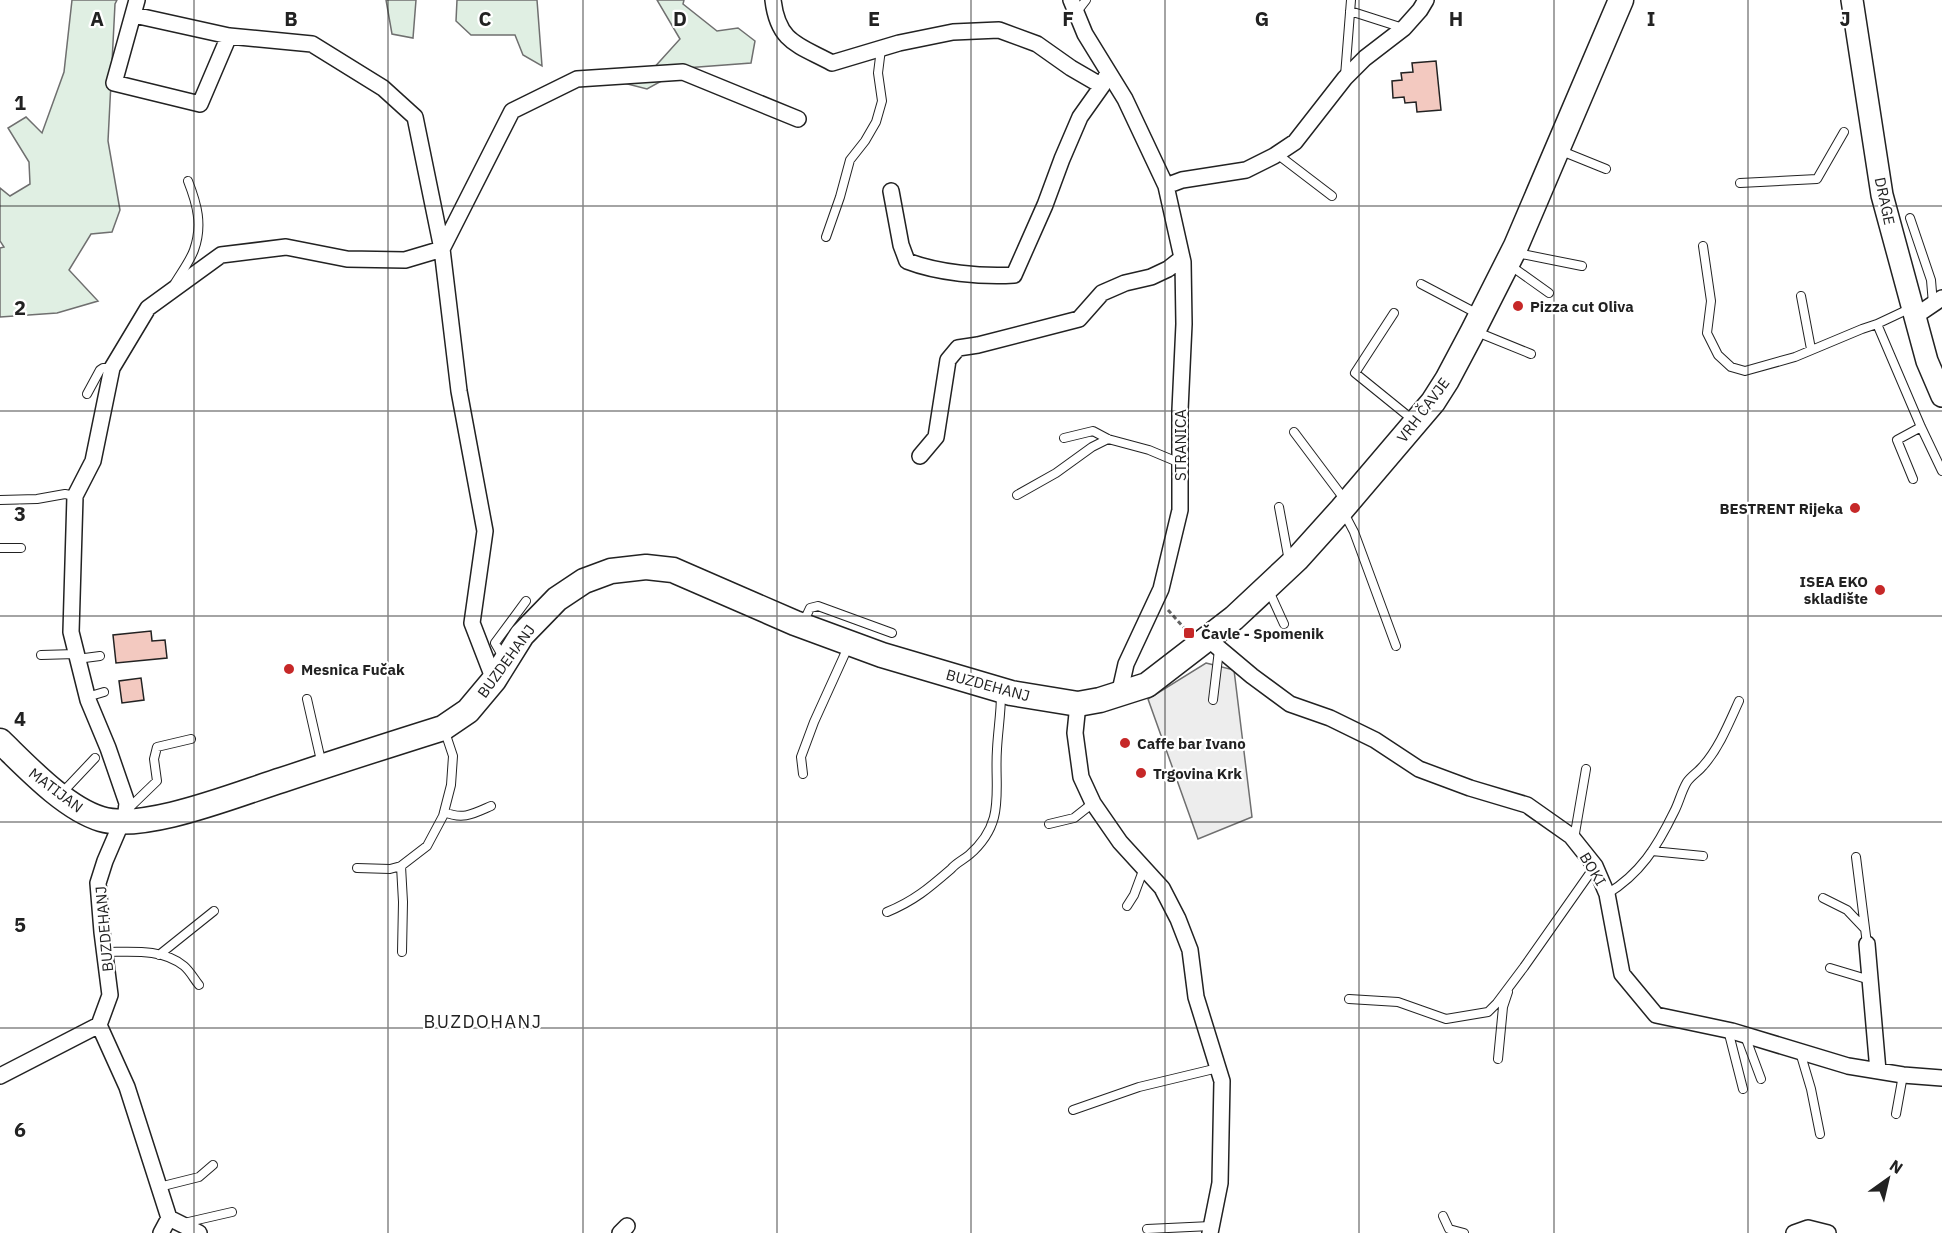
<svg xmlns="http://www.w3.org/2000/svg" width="1942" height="1233" viewBox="0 0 1942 1233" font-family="'IBM Plex Sans',sans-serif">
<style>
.green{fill:#e0efe3;stroke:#6f6f6f;stroke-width:1.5}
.parking{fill:#ededed;stroke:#6f6f6f;stroke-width:1.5}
.building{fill:#f3c9c0;stroke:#222;stroke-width:1.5}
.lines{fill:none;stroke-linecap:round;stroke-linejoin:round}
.lane-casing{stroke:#222;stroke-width:10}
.street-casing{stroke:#222;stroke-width:18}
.secondary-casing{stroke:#222;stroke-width:24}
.primary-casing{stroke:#222;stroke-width:27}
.path{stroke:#646464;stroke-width:3;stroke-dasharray:4.5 3;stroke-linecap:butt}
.lane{stroke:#fff;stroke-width:8}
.street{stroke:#fff;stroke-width:15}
.secondary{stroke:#fff;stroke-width:21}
.primary{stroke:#fff;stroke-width:24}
.grid{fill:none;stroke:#222;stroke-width:1.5;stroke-opacity:0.55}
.poi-dot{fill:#c62828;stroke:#fff;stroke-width:2}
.labels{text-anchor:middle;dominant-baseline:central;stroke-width:4.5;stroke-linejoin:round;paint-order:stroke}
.street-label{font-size:15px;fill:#222;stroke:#fff}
.poi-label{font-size:15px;font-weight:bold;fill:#222;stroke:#fff;text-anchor:start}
.quarter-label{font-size:18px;letter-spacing:1.5px;fill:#222;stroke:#fff}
.grid-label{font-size:20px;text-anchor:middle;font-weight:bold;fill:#222;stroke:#fff;stroke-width:4.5;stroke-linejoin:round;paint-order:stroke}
</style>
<rect width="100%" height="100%" fill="#fff"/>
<path class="green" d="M72,0H117L115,4L108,141L120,210L112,232L91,234L69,270L98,301L57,313L0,317V248L4,247L0,241V188L10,196L30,184L29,162L8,128L26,117L42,133L64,72Z
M386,0H416L413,38L392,34Z
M457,0H537L542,66L523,55L515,35H471L456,21Z
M657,0H684L683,4L717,31L738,28L755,41L751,63L685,68L647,89L608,79L651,71L680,39Z"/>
<path class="parking" d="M1206,663L1234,670L1252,817L1198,839L1148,699Z"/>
<path class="building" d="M1436,61L1441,110L1417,112L1416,102L1405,103L1404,97L1393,98L1392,81L1402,80L1401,73L1413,72L1412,63Z
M151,631L152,641L165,640L167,658L116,663L113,635Z
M141,678L144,700L122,703L119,681Z"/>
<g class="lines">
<defs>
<path id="lane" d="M1350,11L1403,28
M1076,13L1086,0
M1345,76L1351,0
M1559,150L1606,169
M1277,154L1332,196
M1740,183L1817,179L1844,132
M1910,218L1931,280L1933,304
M826,237L840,197L850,160L865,141L876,122L882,101L878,73L881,49
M1703,246L1711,301L1707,333L1718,355L1731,367L1745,371L1795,357L1862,329L1877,324L1911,308
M1517,253L1582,266
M1511,266L1549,293
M175,283C181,273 190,261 194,250C203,225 197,204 188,181
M1421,284L1478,314
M1801,296L1811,349
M1394,313L1355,373L1413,420
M1877,324L1921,427L1942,471
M1477,332L1531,354
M87,394L100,370L103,368H112
M1294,432L1345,500
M1064,438L1093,431L1108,439L1149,450L1180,463
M1913,479L1897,440L1921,427
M1017,495L1056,473L1092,447L1108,439
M0,500L37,499L65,494L75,496
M1279,507L1289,561
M1344,513L1354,532L1396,646
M0,548H21
M1269,591L1284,624
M803,623L810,608L818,606L892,633
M41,655L76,654
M503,657L495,643L526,601
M77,659L100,656
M87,697L104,692
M307,699L322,765
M1213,700L1219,650
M803,774L801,757L814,722L848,647
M61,794L95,758
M128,809L157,781L154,759L157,747L191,739
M444,812C463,820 473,814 491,806
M1049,824L1074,818L1093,803
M1574,839L1586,769
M1652,851L1703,856
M1856,857L1867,944
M401,866L403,902L402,952
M357,868L390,869L401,866L427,846L443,816L451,785L453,756L445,732
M1607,894C1640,874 1657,847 1674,812C1679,803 1681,792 1687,782C1691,776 1698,772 1703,766C1719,748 1729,723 1739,701
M1823,898L1847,910L1865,929
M1127,906L1134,895L1144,868
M887,912C914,901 929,888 951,869C956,863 963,860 969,855C1007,822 994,791 997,749C998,730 1001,713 1001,694
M104,952C131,952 162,948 184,966C190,971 194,979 199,985
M159,955L214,911
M1830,968L1870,980
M1349,999L1398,1002L1446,1019L1488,1012L1497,1003L1524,967L1595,866
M1728,1030L1743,1089
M1745,1036L1761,1079
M1800,1052L1811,1089L1820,1134
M1498,1059L1503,1007L1508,992
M1073,1110L1139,1087L1218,1068
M1896,1114L1903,1075
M159,1187L199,1177L213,1165
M1443,1216L1449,1229L1464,1233
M184,1223L232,1212
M1147,1229L1211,1226"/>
<path id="street" d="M137,0L114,83L200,104L229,36
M773,0C778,43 799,45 832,63L899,43L953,32L999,30L1037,44L1071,68L1102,86
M1071,0L1085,34L1125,99L1166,186L1183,262L1184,324L1180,410V510L1161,589L1126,664L1119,695
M134,15L229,36L312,44L383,88L415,117L442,249L459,391L485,531L472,623L494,680
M1166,186L1182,180L1246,170L1274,156L1295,142L1345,78L1365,58L1404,28L1420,10L1426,0
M891,191L901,245L907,261C938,273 982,277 1014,275L1045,205L1062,159L1080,117L1102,86L1108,72
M1914,317L1942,298
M920,456L936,437L948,360L958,348L978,345L1079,319L1102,293L1125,283L1151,277L1168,269L1182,258
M1208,639L1252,676L1290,704L1330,718L1375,740L1419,769L1470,788L1527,805L1571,836L1595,866L1607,894L1622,974L1656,1015L1732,1031L1848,1066L1903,1075L1942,1078
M1078,704L1075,733L1081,777L1093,803L1120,842L1162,888L1178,919L1190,950L1196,997L1222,1081L1220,1183L1210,1233
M1867,944L1878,1071
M99,1025L110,995L102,932L98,883L105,861L126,812L127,803L108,748L88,700L71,632L75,496L93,461L112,368L148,308L221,255L286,247L347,259L405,260L442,249L512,111L577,79L683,72L798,119
M99,1025L127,1087L169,1218L161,1233
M0,1076L99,1025
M169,1218L199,1233
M620,1233L627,1226
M1794,1233L1808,1228L1828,1233"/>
<path id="secondary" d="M1852,0L1882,195L1927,361L1942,396"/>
<path id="primary" d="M0,741C27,767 65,808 101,819C145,832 237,794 282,780C336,762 389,745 443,728L468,711L494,680L522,635L557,599L584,581L611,571L646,567L673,570L795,623L882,655L1011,693L1078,704L1100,700L1147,685L1234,618L1297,559L1342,509L1433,402L1447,380L1473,331L1516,246L1621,0"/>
</defs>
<use href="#lane" class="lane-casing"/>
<use href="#street" class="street-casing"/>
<use href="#secondary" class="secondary-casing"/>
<use href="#primary" class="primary-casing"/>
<path class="path" d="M1168,610L1186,630"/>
<use href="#lane" class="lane"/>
<use href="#street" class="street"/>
<use href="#secondary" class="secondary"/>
<use href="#primary" class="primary"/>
</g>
<path class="grid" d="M194,0V1233M388,0V1233M583,0V1233M777,0V1233M971,0V1233M1165,0V1233M1359,0V1233M1554,0V1233M1748,0V1233M0,206H1942M0,411H1942M0,616H1942M0,822H1942M0,1028H1942"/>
<g class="poi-dot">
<circle cx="1518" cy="306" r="6"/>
<circle cx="1855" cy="508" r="6"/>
<circle cx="1880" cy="590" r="6"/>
<rect x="1183" y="627" width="12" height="12" rx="3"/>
<circle cx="289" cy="669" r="6"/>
<circle cx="1125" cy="743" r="6"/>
<circle cx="1141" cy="773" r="6"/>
</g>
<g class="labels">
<g class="street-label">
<text transform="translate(1885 201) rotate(78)">DRAGE</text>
<text transform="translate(1423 410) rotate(-53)">VRH ČAVJE</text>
<text transform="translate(1180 445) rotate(-90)">STRANICA</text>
<text transform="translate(506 661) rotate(-54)">BUZDEHANJ</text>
<text transform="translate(988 685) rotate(15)">BUZDEHANJ</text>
<text transform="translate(56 790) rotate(37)">MATIJAN</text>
<text transform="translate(1593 869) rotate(59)">BOKI</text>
<text transform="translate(104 929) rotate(-95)">BUZDEHANJ</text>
</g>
<g class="poi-label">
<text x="1530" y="306">Pizza cut Oliva</text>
<text x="1843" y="508" text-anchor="end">BESTRENT Rijeka</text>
<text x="1868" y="581" text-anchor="end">ISEA EKO<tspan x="1868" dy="17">skladište</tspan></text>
<text x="1201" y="633">Čavle - Spomenik</text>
<text x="301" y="669">Mesnica Fučak</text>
<text x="1137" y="743">Caffe bar Ivano</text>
<text x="1153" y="773">Trgovina Krk</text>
</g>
<g class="quarter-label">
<text x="483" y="1021">BUZDOHANJ</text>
</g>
</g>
<g class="grid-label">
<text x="97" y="26">A</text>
<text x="291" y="26">B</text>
<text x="485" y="26">C</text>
<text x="680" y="26">D</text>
<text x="874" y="26">E</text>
<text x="1068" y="26">F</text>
<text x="1262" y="26">G</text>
<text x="1456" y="26">H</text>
<text x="1651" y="26">I</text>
<text x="1845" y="26">J</text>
<text x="20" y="110">1</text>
<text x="20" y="315">2</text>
<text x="20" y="521">3</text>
<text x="20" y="726">4</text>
<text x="20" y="932">5</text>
<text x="20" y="1137">6</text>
</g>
<g transform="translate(1888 1179) rotate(34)" stroke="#ffffff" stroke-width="4.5" paint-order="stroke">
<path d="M0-4.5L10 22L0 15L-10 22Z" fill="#222222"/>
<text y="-9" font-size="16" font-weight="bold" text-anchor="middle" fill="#222222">N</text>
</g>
</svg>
